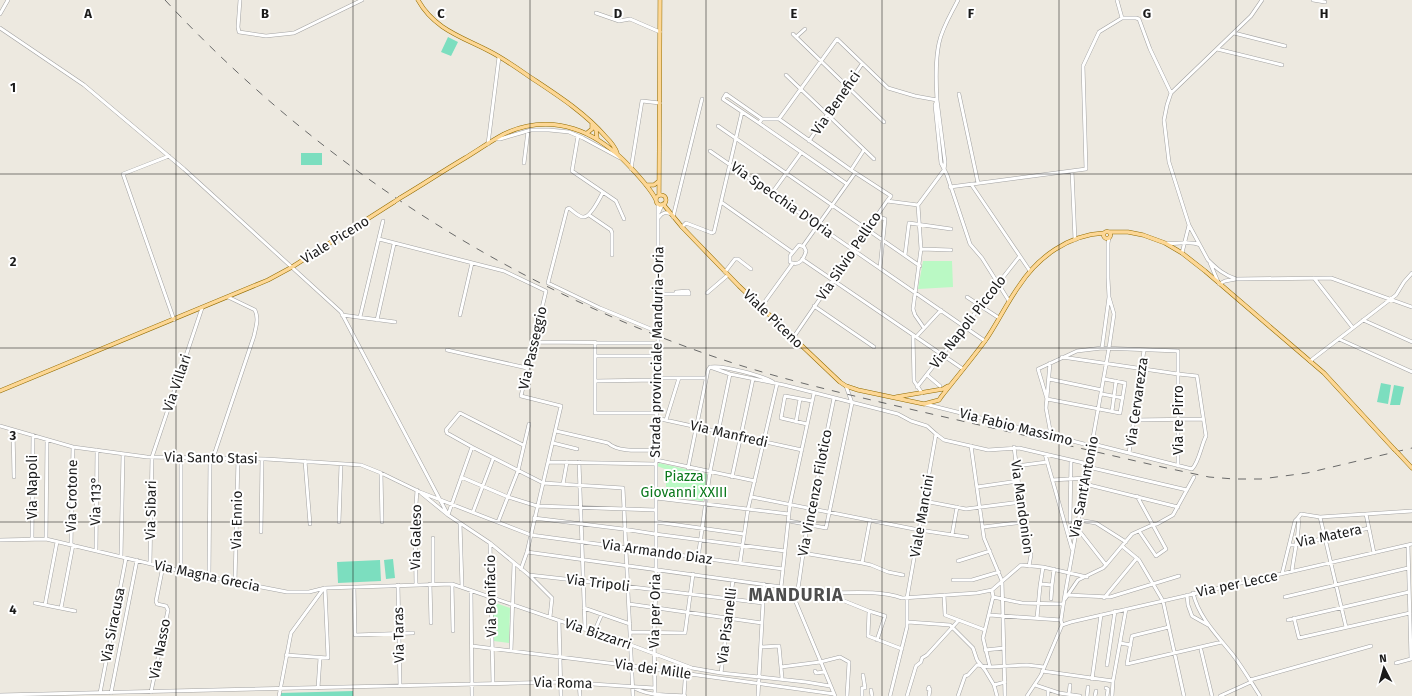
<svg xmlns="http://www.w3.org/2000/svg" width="1412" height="696" viewBox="0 0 1412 696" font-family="'Fira Sans',sans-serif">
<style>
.park{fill:#baf9c4}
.pitch{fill:#7cdebf}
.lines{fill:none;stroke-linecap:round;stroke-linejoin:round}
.minor-casing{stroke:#a2a2a2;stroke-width:4}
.major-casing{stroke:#926c00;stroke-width:4.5}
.minor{stroke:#fff;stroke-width:3}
.major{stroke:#fdd795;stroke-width:3.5}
.rail{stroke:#696969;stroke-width:1;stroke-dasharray:8 8;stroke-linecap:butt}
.major-bridge-casing{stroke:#926c00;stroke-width:4.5;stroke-linecap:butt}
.major-bridge{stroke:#fdd795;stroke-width:3.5}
.grid{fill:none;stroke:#1b1b1b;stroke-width:1;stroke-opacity:0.55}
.labels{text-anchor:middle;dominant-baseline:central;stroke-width:4;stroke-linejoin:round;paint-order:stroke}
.street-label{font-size:14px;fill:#1b1b1b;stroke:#fff}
.park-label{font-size:14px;fill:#0a781b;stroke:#fff}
.district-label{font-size:18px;font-weight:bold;letter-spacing:1px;fill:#4e4e4e;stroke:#fff}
.grid-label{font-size:13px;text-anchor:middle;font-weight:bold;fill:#1b1b1b;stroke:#fff;stroke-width:4;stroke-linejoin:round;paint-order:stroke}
</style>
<rect width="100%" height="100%" fill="#ede9e0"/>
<path class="park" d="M923,261H952L953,287L918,289Z
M659,463L707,474L703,501L658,495L659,492H665L666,491V471L665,469L657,466Z
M493,602L510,608L509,643L494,641Z"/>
<path class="pitch" d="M448,37L458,42L451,56L441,52Z
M301,153H322V165H301Z
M1381,383L1391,385L1388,404L1377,402Z
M1394,385L1404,387L1400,405H1390Z
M393,559L395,578L386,579L384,560Z
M380,560L381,581L338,583L337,562Z
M353,691V696H280V693Z"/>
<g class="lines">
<defs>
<path id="minor" d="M240,0L238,27L239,32L266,36L294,33L362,0
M1117,0L1122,18
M1313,0L1325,2
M596,13L619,21L630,19L660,32
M0,14L8,0
M0,28L84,85L184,169L341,312L448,515L490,543L529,575L552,598L550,617
M1234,33L1285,46
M793,34L884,122
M796,37L805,29
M1217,49L1282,65
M786,75L874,159
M959,94L978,183
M762,119L759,123L723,99L726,94L762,119H779L851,170L891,196L887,201
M779,119L837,39L888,88L915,96L937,100C936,82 935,62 939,43C942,28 951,14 958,0
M759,123L847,184
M718,126L920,266
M578,136L572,171L616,201L624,219
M496,139H500L531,130H549L569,132L583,138L620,158
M809,141L862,64
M488,144L499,57
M710,151L985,341
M169,156L123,174L174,320
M524,163L528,131
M631,169L642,101L660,103
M851,170L864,150
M1072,171L1075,240
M971,184L1030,271
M950,187L1086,169L1083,66L1099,32L1122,18H1136L1139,19L1150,49L1171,93
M603,192C600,198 590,218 583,217C579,217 573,211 569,208L567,209L548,283L600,308L658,332
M772,193L801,153
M721,202L792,252
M659,212L662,205
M589,215L611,230L612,233V255
M876,216L885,219L880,268
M659,217C663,212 666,212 671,214
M673,217L702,99
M682,227L686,223L712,233L714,232L742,112
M379,239L504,271L546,291L521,396L561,406L527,552L521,569
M1167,243C1178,245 1189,240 1200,245
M799,245L804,247L806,251C804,259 799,267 790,262V256Z
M803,246L855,173
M921,249L951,250
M1182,253L1189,225
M905,255L909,223L951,229
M802,259L963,369
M1210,263L1219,284L1225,281L1236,279L1331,278L1412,307
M725,272L735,259H738L751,269
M1314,278L1353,328
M1236,279C1224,275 1217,269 1208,260L1189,225L1169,162L1164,120L1167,105L1171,93L1251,16L1262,0
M707,293L728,275
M658,294H689V293L688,291L676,292V294
M967,297L999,318
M814,306L874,347
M761,307L793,263
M342,315L395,322
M460,315L472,263
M360,317L383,221
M377,320L394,244
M1363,320L1412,342
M924,328L915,315L913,309L921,249L918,205L944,170L945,162L937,100L935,105L941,163L947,175L970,244L982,258L1009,301
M913,335L914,381L922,393
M916,337L941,310
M793,338L887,201L918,205
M1339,339L1412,372
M533,342L658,343
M595,342V413H656
M1102,348L1109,297L1108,278V243L1109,238
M447,350L527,368
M595,356H658
M1062,357L1178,374L1197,376L1206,436C1201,446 1199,462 1192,469L1093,444
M1310,361L1396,295L1404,282L1412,273
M1050,363L1046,408L1051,435
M710,367L730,374L784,385L898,414L911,421L927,426L936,434L944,440L988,450L1019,448L1088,464
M711,367C723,365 763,376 773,382
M927,375L940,386
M657,378H706
M1049,379L1102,390
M595,381L657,380
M917,387L1019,257
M1102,394L1123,398
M1047,399L1038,369L1077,351L1102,348L1178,351V466
M1047,399L1120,413L1125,383L1104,379
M925,404L1092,446
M1112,411L1116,381
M656,418L802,450
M666,420L679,378
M1134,420L1203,419
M796,422L800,399
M807,424L781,418L785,396L812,401
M0,426L73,447L147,457L266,459L361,465L381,473L420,492L531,535L783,569
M13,430L14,477
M556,431L608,443C619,453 641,450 656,450
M553,443L577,449
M523,445L460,413L446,430L447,433L472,447L543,483L623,488L633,696
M971,446L984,538L1002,581L1005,696
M1014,447L1021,502L1031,555L1029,566
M1129,453L1144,350
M1045,454L1072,549
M213,458L254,336C256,326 259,319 255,310L228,297
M656,460L755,481
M305,461L310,524
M548,462L656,464
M579,462L585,629
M1016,466L1047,462
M1088,467L1187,490
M688,468L708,370L710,367
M381,473L382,522
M461,477L508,497L537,506L656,510
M732,477L753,379
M1052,480L1086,478
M563,484L567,462
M1085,484L1178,507
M977,487L1018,481
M421,493L448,515L472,447
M1137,496L1166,549L1156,556L1139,531
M752,497L919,530L967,537
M656,498L789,514
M924,501L966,509L1021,502
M473,512L493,459
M1366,514L1374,553
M1320,517L1346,627
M534,518L623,529L655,534L785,551
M1298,518L1301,514L1320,517L1412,511
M1078,520L1096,523L1126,542
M789,521L826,528L852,403L846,386
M339,522L341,464
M498,522L518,471L529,424
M656,522L744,534
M1070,522L1071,460
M460,523L462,587
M983,527L1024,522
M1077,528L1106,565
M261,532L262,459
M952,535L957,507
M433,538V584
M32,539L33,435
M46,539L47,440
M0,540L46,539L189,573L287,592H309L325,588L452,584L631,645L692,668L721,673L806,682L830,686
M490,543L493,684
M71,545L73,447
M1289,545H1295L1369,528
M1122,546L1139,560L1163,601L1184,696
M96,551L97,450
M527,552L825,593C850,593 879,590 902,598L977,593L992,590
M803,553L862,563L871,565L888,572L903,575
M121,557L123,454
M698,558L710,472L730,374
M958,561L990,551
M150,563L152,457L202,308
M740,563L748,509L777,384
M862,563L870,520
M181,571V457
M1282,574L1295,521L1298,518C1301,526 1293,559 1292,571
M529,575L583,581L763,603
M209,577L210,458
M953,580H972L999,572
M235,582L238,458
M430,584L431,623
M452,584L453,631
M1041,584L1052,585L1054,569
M398,585L400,686
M416,585L415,519L417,490
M354,587L355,635L413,633
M781,587L790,504L814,393
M790,588L835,696
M798,589L806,533L834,398
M992,590L1021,565L1043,567L1087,577
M471,591L472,696
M1193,593C1199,618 1218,636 1233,655C1243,668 1251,682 1260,696
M827,594L869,611L868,636L902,649
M944,595L945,615L985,630
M1067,595L1110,597L1179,576
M1187,595L1188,605L1192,616L1208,625
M993,597L1022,603L1063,604
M1285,597L1408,568
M1104,598L1137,558
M1051,599L1052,585
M1065,599L1078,580L1103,568L1106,565L1132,534L1152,525L1157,524L1173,515L1194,477
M35,603L75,611
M629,604L762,623
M45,605L57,542
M61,608L73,545
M584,608L630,624
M869,611L885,616L877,640
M989,615L1061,620
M1037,618L1040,586L1043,567
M1294,618L1299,638L1410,613
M1288,620L1409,592
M559,621L561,696
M908,622L950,625L973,648L977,660L985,670L994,685L997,696
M1062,625L1071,622L1412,544
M1062,625L1061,620L1064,600L1109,348L1114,314L1109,297
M1169,627L1132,636L1127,664L1222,642
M594,632L602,614
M630,632L685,633L693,574
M1120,643L1131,645
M472,646L632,666L834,694
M761,647L779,646L782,678
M985,650L1004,648
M1201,650L1212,696
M511,651L514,563
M286,655L328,658L325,588
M1396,663L1411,659L1408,545
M1107,665L1115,611
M781,667L820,662L840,657L849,662L847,696
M990,667L983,638L993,597L992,590
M815,671L816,673L824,672
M1042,671L1113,681
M721,673L733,580
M1092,679L1101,615
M1250,680L1371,646
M579,682L580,696
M994,685L1005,682
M1035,685L1059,693L1080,696
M632,686C643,696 671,695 685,696
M929,687L928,689H930L929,696
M318,688L320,658
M1106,688L1108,689L1107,696
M871,690L872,696
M151,692L168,610L166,606L157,604L156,601L163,566
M100,693L126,558
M111,693L137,560
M1069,694L1070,685
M0,695L561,682L654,688
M279,696L291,633L324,588
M655,696L654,633L656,590V450L658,336V204
M684,696L686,666
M758,696L764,584
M862,696V688H865L863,675
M890,696L907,627V598L936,434
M907,696L916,666L921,662L922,658L927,655L958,621
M958,696L965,676L968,675L977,665L990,667L1027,665L1044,667
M1027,696L1041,675L1062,625
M1048,696V690
M1087,696L1088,687
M1095,696L1096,691
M1112,696L1113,681L1126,609
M1220,696L1251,682"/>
<path id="major" d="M418,0C434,29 462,37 489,51C503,58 517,68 530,77C557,95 584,112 605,136C610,141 615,146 617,153
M594,126L596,130L597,138
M587,133L592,129V124
M646,185H654L659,181
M656 200a5 5 0 1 1 10 0a5 5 0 1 1-10 0Z
M659,195L660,0
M400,198C422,185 443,171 465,158C478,150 491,141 504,134C542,116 580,124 612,150C623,158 651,188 656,200
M663,204L682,227L739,286L840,382L846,386L858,390L924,404L939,400L941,397C956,378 971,360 985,341C997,324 1006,304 1019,286C1038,257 1068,235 1104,233
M1103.5 235a3.5 3.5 0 1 1 7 0a3.5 3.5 0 1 1-7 0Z
M1109,232H1128L1143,235L1165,243L1182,253L1205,271L1324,373L1394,449
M0,391L268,280L292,267L394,202
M896,397L943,389L948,386
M1398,453L1412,468"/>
</defs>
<use href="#minor" class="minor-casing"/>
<use href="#major" class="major-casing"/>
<use href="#minor" class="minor"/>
<use href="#major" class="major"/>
<path class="rail" d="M165,0C315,162 504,284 712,356C778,379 846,394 914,410C997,429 1079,448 1162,467L1209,477L1234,479H1261L1307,473L1412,448"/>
<defs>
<path id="major-bridge" d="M394,202L400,198
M1394,449L1398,453"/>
</defs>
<use href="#major-bridge" class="major-bridge-casing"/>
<use href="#major-bridge" class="major-bridge"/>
</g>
<path class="grid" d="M176,0V696M353,0V696M530,0V696M706,0V696M882,0V696M1059,0V696M1236,0V696M0,174H1412M0,348H1412M0,522H1412"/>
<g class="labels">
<g class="street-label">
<text transform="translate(836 103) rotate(-55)">Via Benefici</text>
<text transform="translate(782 200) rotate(35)">Via Specchia D'Oria</text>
<text transform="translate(335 240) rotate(-32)">Viale Piceno</text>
<text transform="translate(849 256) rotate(-56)">Via Silvio Pellico</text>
<text transform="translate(773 319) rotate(44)">Viale Piceno</text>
<text transform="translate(968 322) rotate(-52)">Via Napoli Piccolo</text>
<text transform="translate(533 348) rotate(-77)">Via Passeggio</text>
<text transform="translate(657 352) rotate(-89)">Strada provinciale Manduria-Oria</text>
<text transform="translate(177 383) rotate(-71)">Via Villari</text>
<text transform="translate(1137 402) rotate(-82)">Via Cervarezza</text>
<text transform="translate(1178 420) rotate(-90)">Via re Pirro</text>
<text transform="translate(1016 427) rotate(14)">Via Fabio Massimo</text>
<text transform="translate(729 434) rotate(13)">Via Manfredi</text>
<text transform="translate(211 458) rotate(1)">Via Santo Stasi</text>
<text transform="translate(32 487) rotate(-90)">Via Napoli</text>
<text transform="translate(1084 487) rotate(-79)">Via Sant'Antonio</text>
<text transform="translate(815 493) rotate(-79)">Via Vincenzo Filotico</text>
<text transform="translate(72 496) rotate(-89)">Via Crotone</text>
<text transform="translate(96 501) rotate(-89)">Via 113°</text>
<text transform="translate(1022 507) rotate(82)">Via Mandonion</text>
<text transform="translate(151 510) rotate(-89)">Via Sibari</text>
<text transform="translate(922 516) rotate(-80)">Viale Mancini</text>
<text transform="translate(237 520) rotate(-89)">Via Ennio</text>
<text transform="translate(1329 536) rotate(-12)">Via Matera</text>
<text transform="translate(416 537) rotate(-89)">Via Galeso</text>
<text transform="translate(657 552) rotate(8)">Via Armando Diaz</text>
<text transform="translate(207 576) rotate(12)">Via Magna Grecia</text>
<text transform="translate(598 583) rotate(7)">Via Tripoli</text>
<text transform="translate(1237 584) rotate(-12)">Via per Lecce</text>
<text transform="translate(491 596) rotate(-91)">Via Bonifacio</text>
<text transform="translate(655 611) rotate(-89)">Via per Oria</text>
<text transform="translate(113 625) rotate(-79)">Via Siracusa</text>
<text transform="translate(727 626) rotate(-83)">Via Pisanelli</text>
<text transform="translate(598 634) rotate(19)">Via Bizzarri</text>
<text transform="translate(399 635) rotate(-91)">Via Taras</text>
<text transform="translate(160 649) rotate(-79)">Via Nasso</text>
<text transform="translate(653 669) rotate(8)">Via dei Mille</text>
<text transform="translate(563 683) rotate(1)">Via Roma</text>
</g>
<g class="park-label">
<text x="684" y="476">Piazza<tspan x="684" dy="16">Giovanni XXIII</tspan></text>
</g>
<g class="district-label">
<text x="796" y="595">MANDURIA</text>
</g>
</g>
<g class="grid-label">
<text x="88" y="18">A</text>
<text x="265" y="18">B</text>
<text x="441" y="18">C</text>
<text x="618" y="18">D</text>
<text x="794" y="18">E</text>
<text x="971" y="18">F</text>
<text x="1147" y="18">G</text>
<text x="1324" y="18">H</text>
<text x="13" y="92">1</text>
<text x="13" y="266">2</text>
<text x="13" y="440">3</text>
<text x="13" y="614">4</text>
</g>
<g transform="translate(1384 668) rotate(354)" stroke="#ffffff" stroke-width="3" paint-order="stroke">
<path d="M0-3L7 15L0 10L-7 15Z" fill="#1b1b1b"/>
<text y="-6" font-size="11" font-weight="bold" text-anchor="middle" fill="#1b1b1b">N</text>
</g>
</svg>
